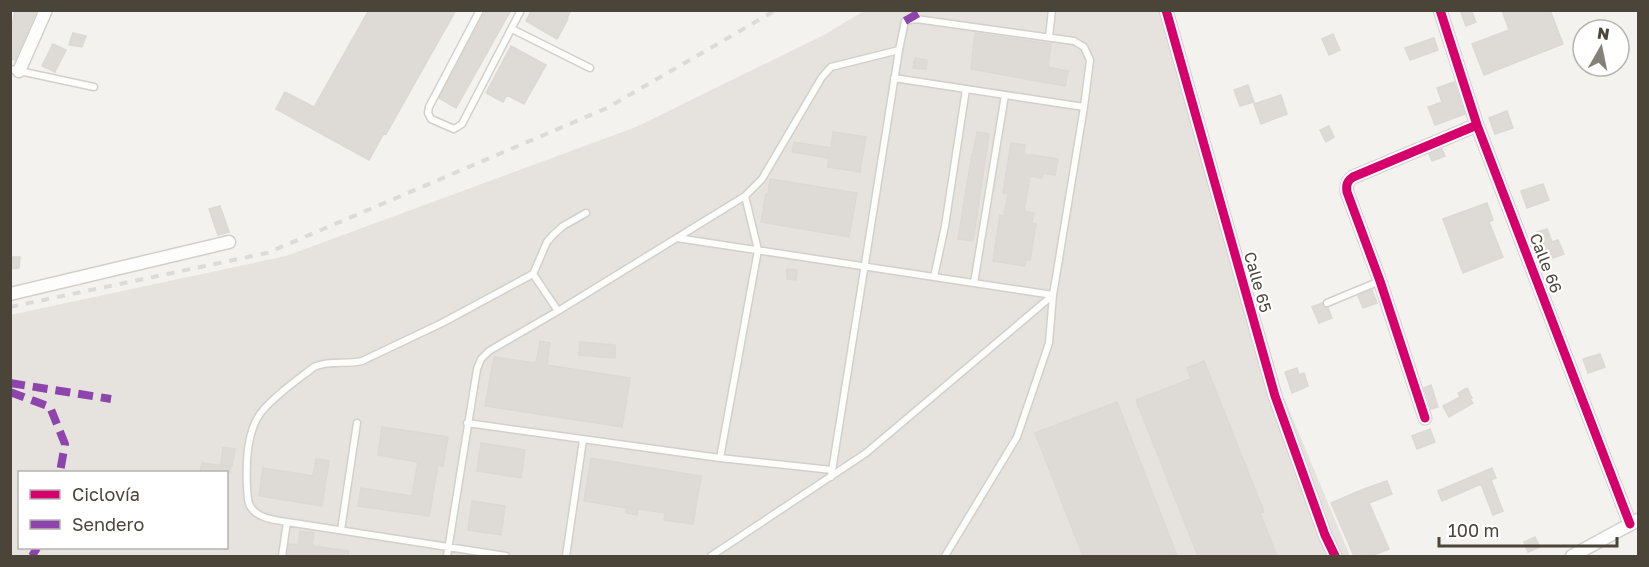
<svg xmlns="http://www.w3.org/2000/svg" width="1649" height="567" viewBox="0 0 1649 567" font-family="'Golos Text',sans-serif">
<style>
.industrial{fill:#e6e2de;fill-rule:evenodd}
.building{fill:#dedbd6;stroke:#dcd9d4;stroke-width:1.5}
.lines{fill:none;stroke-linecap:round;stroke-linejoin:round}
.lane-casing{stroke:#d2d0cb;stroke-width:9}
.street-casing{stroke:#d2d0cb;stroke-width:15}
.lane{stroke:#fdfdfc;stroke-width:6}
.street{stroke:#fdfdfc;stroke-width:12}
.rail{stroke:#dbdbda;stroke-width:4;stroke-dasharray:8 8;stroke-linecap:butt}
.quiet{stroke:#8e44ad;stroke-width:8;stroke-dasharray:15 8;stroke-linecap:butt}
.cycleway-casing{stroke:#fff;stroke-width:13}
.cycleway{stroke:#d6006c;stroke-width:9}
.labels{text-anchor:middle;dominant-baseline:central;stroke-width:4.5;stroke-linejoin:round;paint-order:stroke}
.street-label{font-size:16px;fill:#4b4439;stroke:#fff}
</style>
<rect width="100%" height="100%" fill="#f4f2ee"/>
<path class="industrial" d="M864,11H1172L1283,395L1350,556H11L10,315L286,256L636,127L824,35ZM20,472H226V548H20Z"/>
<path class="building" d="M15,10H37L15,60L10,59V25L12,26Z
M369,10H456L386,134L384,133L369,160L276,109L285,92L314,107Z
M486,10H511L456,108L439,98Z
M532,10H571L567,18L568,19L557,39L526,21Z
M1460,10H1471L1476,22L1466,26Z
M1502,10H1550L1563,44L1484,75L1472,44L1509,30Z
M73,33L86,36L82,47L69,45Z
M975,33L1051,44L1048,67L1068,71L1065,86L971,69Z
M1333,34L1340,50L1329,55L1322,39Z
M1434,38L1438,50L1410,60L1405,48Z
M53,44L66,50L55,72L42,66Z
M511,46L546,65L524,104L507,95L503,102L486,93Z
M915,58L927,60L926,69L913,68Z
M1454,82L1465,114L1435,125L1428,107L1442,102L1437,88Z
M1248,85L1254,102L1240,106L1234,90Z
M1281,95L1287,114L1261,124L1254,104Z
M1507,111L1513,128L1495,134L1489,118Z
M1329,126L1334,137L1326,142L1320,130Z
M833,132L866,137L860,172L828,167L829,158L792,152L794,142L831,148Z
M977,132L989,134L973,241L958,239L972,154L973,155Z
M1011,143L1025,145L1024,154L1058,159L1055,175L1043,173L1042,178L1030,176L1024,211L1034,213L1032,223L1036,224L1030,260H1026L1025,266L993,261L1000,215L1004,216L1008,194L1003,193Z
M1442,149L1445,156L1432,161L1429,154Z
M770,179L857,193L849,237L761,222L766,194H768Z
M1543,184L1549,200L1527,208L1521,191Z
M1487,203L1493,220L1489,222L1503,257L1463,273L1443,219Z
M220,206L229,232L218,235L209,209Z
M1547,229L1552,242L1558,240L1564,254L1547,260L1537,232Z
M10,257H20L19,268L10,269Z
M787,269L797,270L796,280L787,279Z
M1372,290L1377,303L1363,308L1358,296Z
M1322,303L1323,307L1328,308L1332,318L1319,323L1312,307Z
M540,341L550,343L547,365L630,378L622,427L485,406L494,357L536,363Z
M580,342L615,345V358L579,355Z
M1600,354L1605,367L1588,373L1583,359Z
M1204,361L1264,512L1260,513L1277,556H1198L1136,400L1191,379L1187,368Z
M1297,368L1299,375L1304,373L1308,386L1292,393L1285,372Z
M1431,385L1438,407L1431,409L1424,388Z
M1467,388L1472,398L1470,399L1473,403L1449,417L1443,406L1460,397L1458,393Z
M1117,402L1177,556H1083L1035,433Z
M382,427L448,437L443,466L438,465L429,516L358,506L361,488L412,496L418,462L378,455Z
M1430,429L1435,442L1417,449L1412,436Z
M481,443L525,450L521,478L477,471Z
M223,447L235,449L232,466L221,465Z
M591,458L701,476L693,524L664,520L665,513L638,509L637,515L626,513L627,508L584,501Z
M316,459L329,461L322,506L259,496L263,468L313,476Z
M202,463L231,467L230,472H200Z
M1492,468L1496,478L1491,480L1503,511L1493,515L1481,484L1442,501L1438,491Z
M1387,481L1392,494L1369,503L1389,549L1371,556H1354L1331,503L1364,489Z
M472,501L505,506L501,535L468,530Z
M300,531L314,533L312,546L348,551V556H287L289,544L298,545Z
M1535,537L1540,547L1528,552L1524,542Z"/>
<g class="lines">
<defs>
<path id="lane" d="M480,10L429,107L428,113L431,119L454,129L462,124L521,10
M512,29L590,68
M1049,37L1052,10
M10,69L94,87
M894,78L1084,107
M677,238L1053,295
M533,274L558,311
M934,277L945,226L966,89
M974,283L1005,95
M1327,303L1380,281
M467,423L720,458L832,470
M720,458L758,250L745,196
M831,477L899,50L905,21L916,19L1074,41L1084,47L1090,60L1084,107L1053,295L1049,343L1017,437L945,556
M341,530L357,423
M282,556L287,522
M447,556L477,369L481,359L489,351L558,311L745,196L762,179L822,77L831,67L899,50
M506,556L287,522C276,520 261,519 253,510C247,504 248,496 247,488C246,464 246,428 264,409C278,393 297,380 314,367C328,360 346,365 362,361L442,323L533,274L547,242L553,235L563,226L586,213
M566,556L583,440
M711,556L866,453L1053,295"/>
<path id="street" d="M1166,10L1275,396L1325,535L1335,556
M1440,10L1477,125L1630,524
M19,71L46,10
M10,294L229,242
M1425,418L1380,281L1347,192C1346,185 1347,181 1353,177L1477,125
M1572,556L1638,520"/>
</defs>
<use href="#lane" class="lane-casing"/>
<use href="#street" class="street-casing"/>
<use href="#lane" class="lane"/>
<use href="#street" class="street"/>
<path class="rail" d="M10,307L267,253L607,108L776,10"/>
<path class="quiet" d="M905,21L924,10
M10,383L111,399
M10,392L50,407L65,444L60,472
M32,556L37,548"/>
<defs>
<path id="cycleway" d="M1166,10L1275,396L1325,535L1335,556
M1440,10L1477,125L1630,524
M1425,418L1380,281L1347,192C1346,185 1347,181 1353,177L1477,125"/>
</defs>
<use href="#cycleway" class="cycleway-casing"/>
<use href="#cycleway" class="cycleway"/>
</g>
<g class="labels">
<g class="street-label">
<text transform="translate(1546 263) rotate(69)">Calle 66</text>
<text transform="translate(1258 282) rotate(74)">Calle 65</text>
</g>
</g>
<rect width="1649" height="567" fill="none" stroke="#4b4439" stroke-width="24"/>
<rect x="18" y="471" width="210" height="78" fill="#ffffff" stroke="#b7b4b0" stroke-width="1.5"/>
<rect x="30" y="490" width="30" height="9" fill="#d6006c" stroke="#b7b4b0" stroke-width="1.5"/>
<text x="72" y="501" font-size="18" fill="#4b4439">Ciclovía</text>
<rect x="30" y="520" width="30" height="9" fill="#8e44ad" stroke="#b7b4b0" stroke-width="1.5"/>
<text x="72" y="531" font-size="18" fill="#4b4439">Sendero</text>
<g transform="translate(1601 48) rotate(9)"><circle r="28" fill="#ffffff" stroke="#b7b4b0" stroke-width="1.5"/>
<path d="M0-4.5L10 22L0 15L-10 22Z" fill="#868178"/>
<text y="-9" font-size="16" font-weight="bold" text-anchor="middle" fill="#4b4439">N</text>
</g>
<path d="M1439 537v9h178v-9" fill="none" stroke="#4b4439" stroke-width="3"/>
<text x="1448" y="537" font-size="18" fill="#4b4439" stroke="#ffffff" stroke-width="4.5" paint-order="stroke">100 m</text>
</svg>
